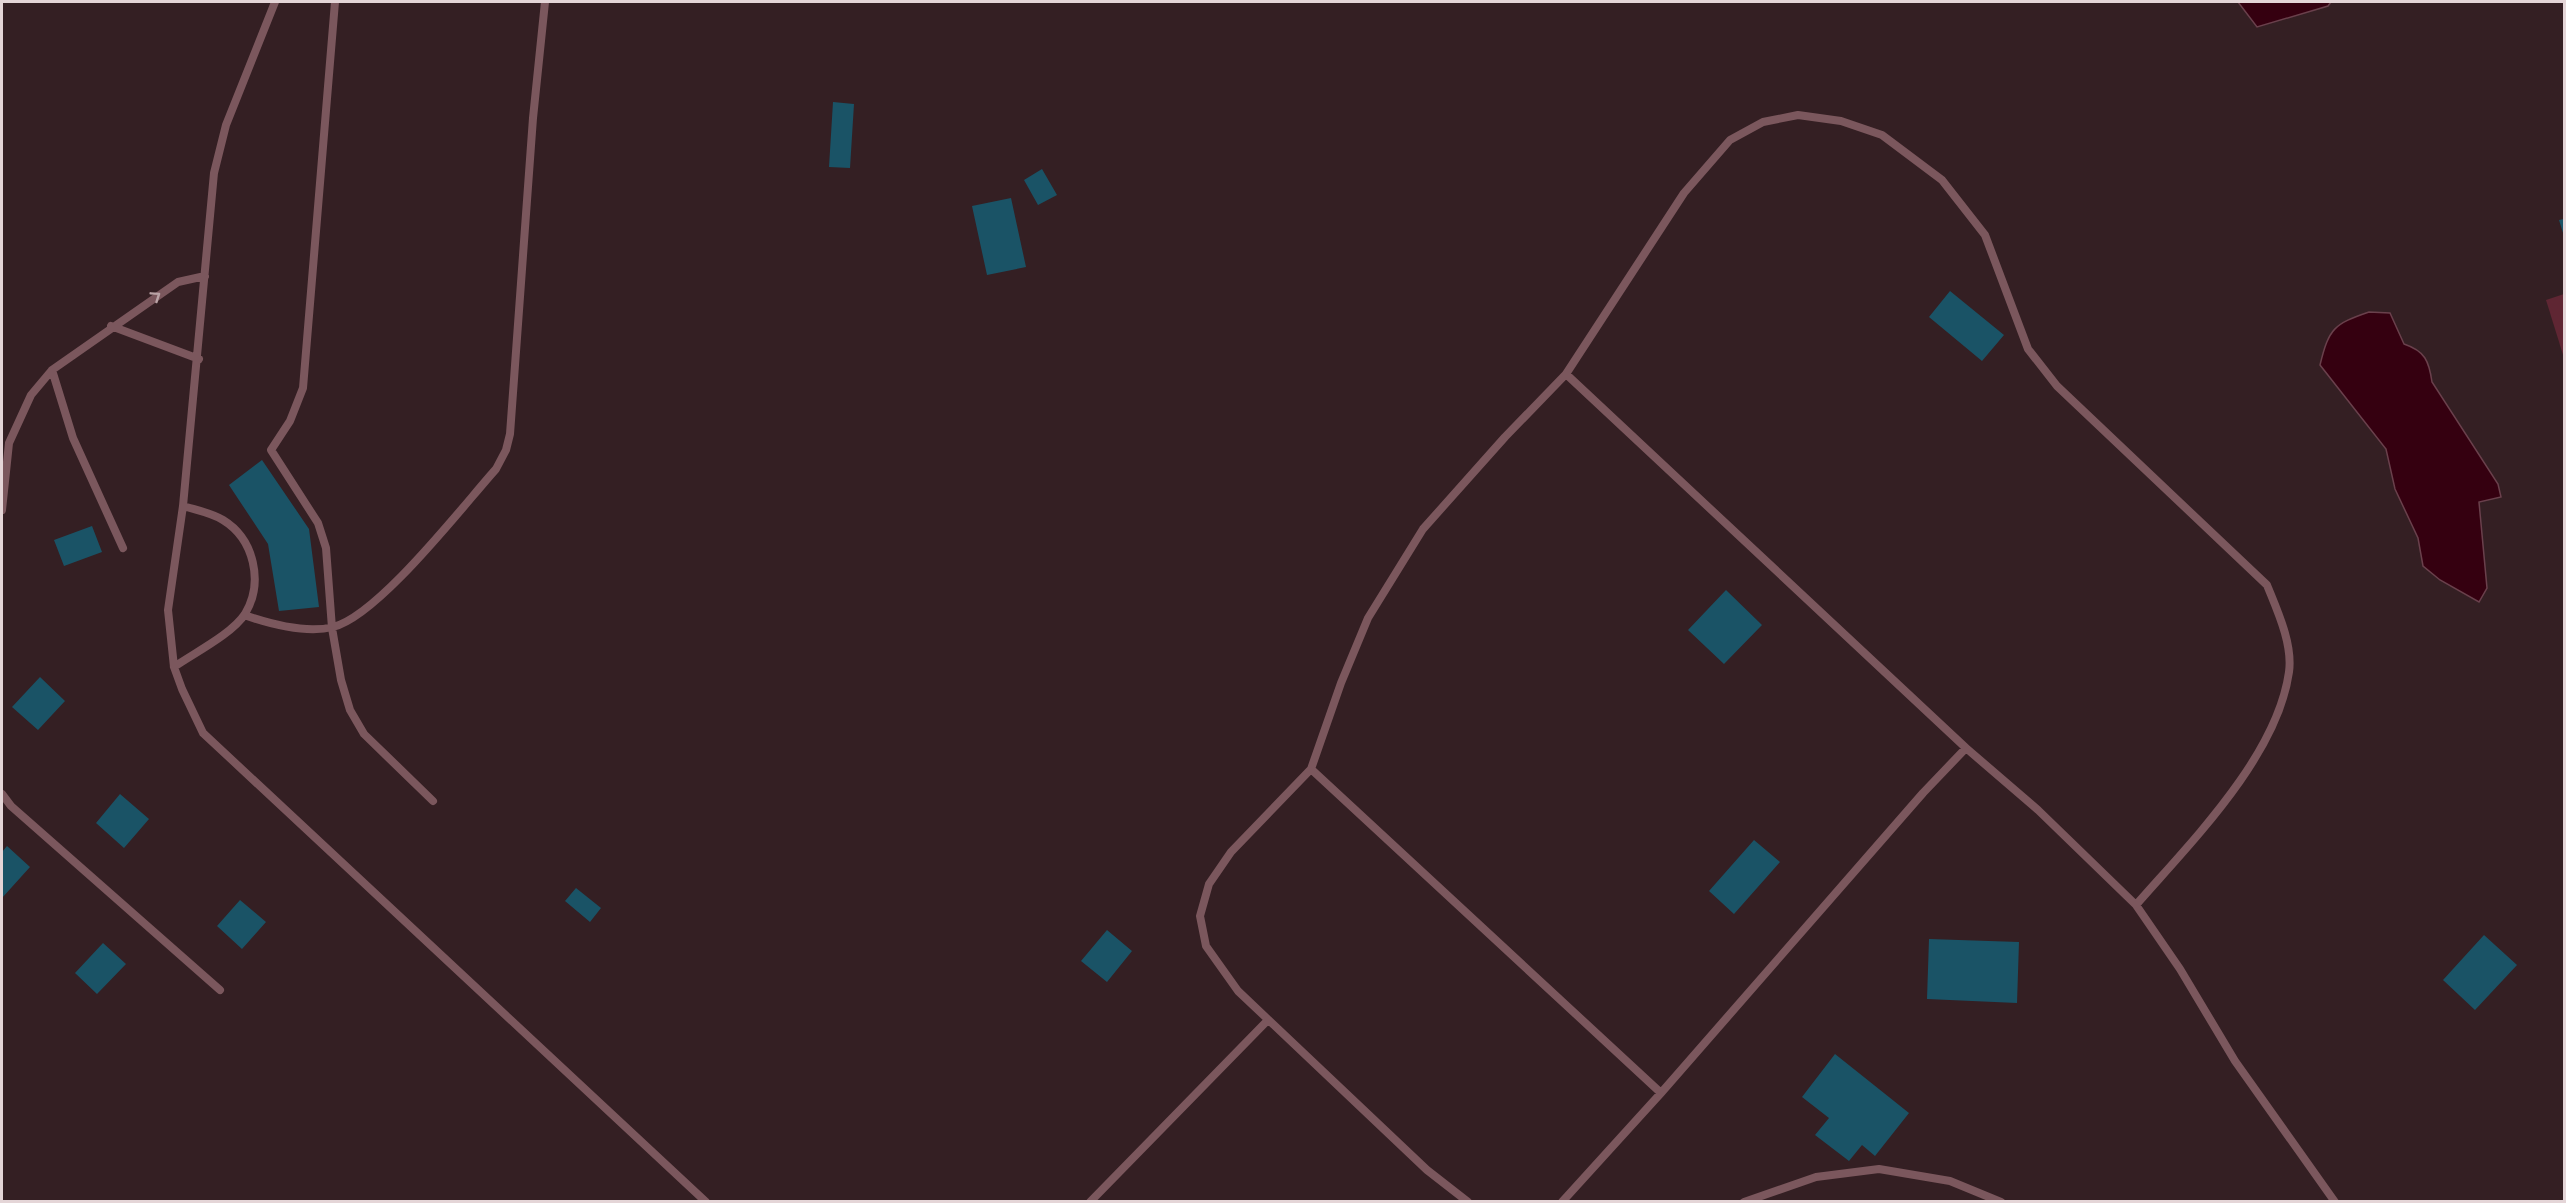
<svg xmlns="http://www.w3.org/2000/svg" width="2566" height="1203" viewBox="0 0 2566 1203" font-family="'Nunito Sans',sans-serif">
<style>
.green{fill:#5f2633}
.water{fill:#350010;stroke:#6a404c;stroke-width:1.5}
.building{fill:#1a5366}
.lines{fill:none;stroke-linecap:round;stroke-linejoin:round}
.lane{stroke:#7b575d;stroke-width:8}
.oneway{stroke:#baa3a6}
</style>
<rect width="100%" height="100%" fill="#341f23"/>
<path class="green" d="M2564,294V358L2546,300Z"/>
<path class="water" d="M2238,2H2331L2328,6L2257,27Z
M2369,312L2390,313L2404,344C2425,351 2429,361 2432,382L2498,484L2501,497L2479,502L2487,588L2479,602L2440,580L2423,566L2418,538L2395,489L2386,449L2320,365C2329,328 2334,324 2369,312Z"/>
<path class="building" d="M833,102L854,104L850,168L829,167Z
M1042,169L1057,195L1038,205L1024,180Z
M1011,198L1026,267L987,275L972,206Z
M2564,219V236L2559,220Z
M1950,291L2004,335L1982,361L1929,317Z
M262,460L309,529L319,607L279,611L268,544L229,485Z
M92,526L102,552L64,566L54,540Z
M1726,590L1762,625L1724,664L1688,630Z
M40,677L65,701L38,730L12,707Z
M120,794L149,819L124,848L96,823Z
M1754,840L1780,862L1734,914L1709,891Z
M7,846L30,867L2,898V852Z
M576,888L601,908L590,922L565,901Z
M240,900L266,922L242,949L217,926Z
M1107,930L1132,951L1107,982L1081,961Z
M2484,935L2517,965L2475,1010L2443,980Z
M1929,939L2019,942L2017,1003L1927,999Z
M103,943L126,964L97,994L75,973Z
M1835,1054L1909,1113L1875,1156L1862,1145L1849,1161L1815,1135L1829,1118L1802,1097Z"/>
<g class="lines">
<path class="lane" d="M275,2L226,125L214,173L183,506L168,610L174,667L182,689L203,733L706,1202
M335,2L303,388L290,421L271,450L318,523L326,548L332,628L341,680L350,710L364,734L433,801
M111,326L199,359
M52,370L73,438L123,548
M1566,374L1966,748L2038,810L2136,905L2180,969L2235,1061L2335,1202
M2,510L9,443L31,395L52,370L178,282L205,276
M244,615C270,624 306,634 333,627C378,616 462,507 496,469L506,450L510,434L533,118L545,2
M174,667C194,653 232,634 245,614C264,582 254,539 223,520C212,513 196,510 183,506
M1311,769L1661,1093
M2,794L11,806L220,990
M1090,1202L1267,1021
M1468,1202L1427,1170L1238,991L1206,946L1200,916L1209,884L1231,852L1311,769L1341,683L1368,618L1423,529L1505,437L1566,374L1684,193L1730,140L1763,122L1798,115L1841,121L1882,135L1942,180L1985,235L2028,349L2057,386L2267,585C2277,610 2293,644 2289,672C2277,757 2190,843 2136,905
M1562,1202L1661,1093L1923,793L1966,748
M1744,1202L1816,1177L1879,1169L1950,1181L2001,1202"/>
</g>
<defs><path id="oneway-chevron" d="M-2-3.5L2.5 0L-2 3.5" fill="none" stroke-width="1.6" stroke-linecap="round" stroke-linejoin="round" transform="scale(1.5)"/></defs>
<use class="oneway" href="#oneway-chevron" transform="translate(156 296) rotate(-34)"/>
<rect width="2566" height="1203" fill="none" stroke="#e4d5d7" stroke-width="6"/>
</svg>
